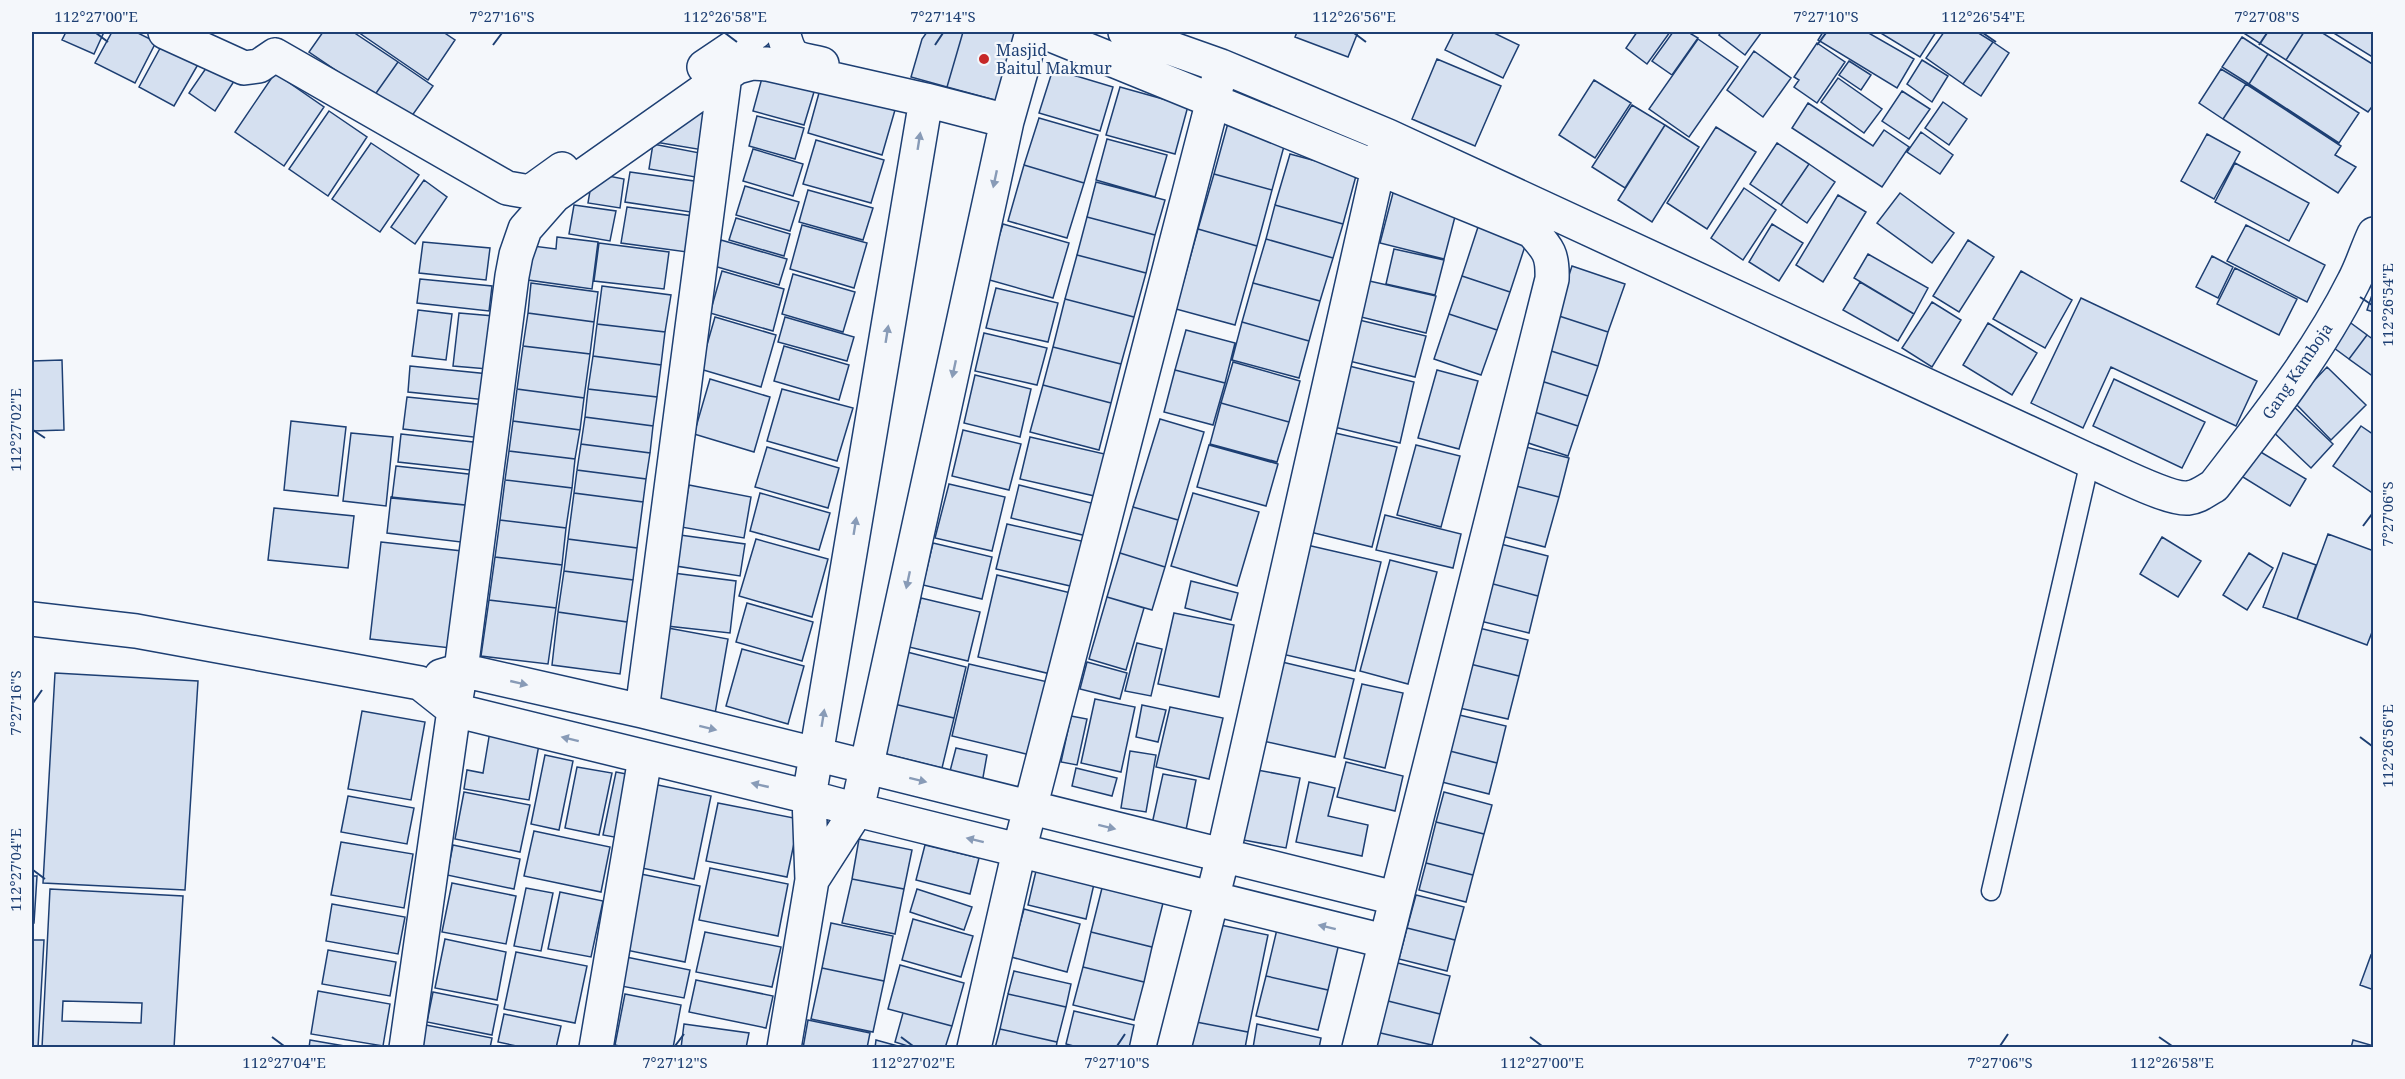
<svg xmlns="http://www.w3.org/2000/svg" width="2405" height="1079" viewBox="0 0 2405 1079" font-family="'Noto Serif',serif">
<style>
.building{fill:#d5e0f0;stroke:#1d3f73;stroke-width:1.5;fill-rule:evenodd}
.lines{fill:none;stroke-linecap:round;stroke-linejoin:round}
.service-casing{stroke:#1d3f73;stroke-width:21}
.minor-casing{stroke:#1d3f73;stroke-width:36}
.service{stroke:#f4f7fb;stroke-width:18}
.minor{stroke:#f4f7fb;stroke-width:33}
.oneway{fill:#889bb7}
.ticks{fill:none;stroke:#1d3f73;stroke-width:2}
.poi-dot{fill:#c62828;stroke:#f4f7fb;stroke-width:2}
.labels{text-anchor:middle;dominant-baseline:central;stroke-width:4.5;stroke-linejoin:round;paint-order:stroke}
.poi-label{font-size:16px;fill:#1d3f73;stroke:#f4f7fb;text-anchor:start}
.street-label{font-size:16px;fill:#1d3f73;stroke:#f4f7fb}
.neatline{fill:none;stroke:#1d3f73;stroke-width:2}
.ticks-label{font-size:15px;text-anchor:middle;fill:#1d3f73}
</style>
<rect width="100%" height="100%" fill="#f4f7fb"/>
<path class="building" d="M66,32H104L94,54L62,40Z
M112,32H136L156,42L135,83L95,63Z
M323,32H353L398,62L374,96L309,52Z
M358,32H443L455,40L428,80Z
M927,32H963L947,87L911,77L922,39Z
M963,32H1021L1002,102L947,87Z
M1297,32H1358L1348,57L1295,37Z
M1454,32H1492L1519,45L1503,78L1445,50Z
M1637,32H1670L1647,64L1626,48Z
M1673,32H1688L1698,38L1672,75L1652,61Z
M1721,32H1759L1761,33L1745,55L1719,35Z
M1823,32H1867L1914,59L1897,88L1818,40Z
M1879,32H1936L1920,57Z
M1944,32H1977L1993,42L1963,84L1926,58Z
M2242,32H2304L2286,60Z
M2304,32H2321L2374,65V104L2368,112L2286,60Z
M2332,32H2374V58Z
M2242,37L2268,54L2249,84L2222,67Z
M1698,39L1738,67L1689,137L1649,109Z
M164,41L200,61L174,106L139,87Z
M1993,42L2009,53L1981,96L1963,84Z
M1817,43L1845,62L1817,103L1794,87L1799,80L1794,77Z
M1754,51L1791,78L1763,117L1727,90Z
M2268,54L2359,113L2339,143L2249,84Z
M213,58L238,75L215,111L189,93Z
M1437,59L1501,86L1475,146L1412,119Z
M1922,60L1948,76L1932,102L1907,84Z
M1849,61L1871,75L1861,90L1839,75Z
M398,62L433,86L409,120L374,96Z
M765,67L817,82L804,125L753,111Z
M1053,69L1113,87L1100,131L1039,113Z
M2221,69L2246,84L2223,119L2199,103Z
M275,73L324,107L284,166L235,132Z
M1838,78L1882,109L1864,133L1821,102Z
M1594,80L1631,103L1595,158L1559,135Z
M822,82L897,103L882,155L808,133Z
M2246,84L2341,146L2335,155L2356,167L2338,193L2223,119Z
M1120,87L1188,106L1175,154L1106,135Z
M1902,91L1930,109L1909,139L1882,121Z
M1943,102L1967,119L1949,145L1925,128Z
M1808,103L1873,146L1884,130L1909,147L1882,187L1792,128Z
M1632,105L1665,125L1625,188L1592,167Z
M699,106L708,113L703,150L655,142Z
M329,111L367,137L328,196L289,169Z
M757,116L804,128L795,159L749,146Z
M1039,118L1098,135L1084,183L1024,165Z
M1228,123L1286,139L1272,190L1214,174Z
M1665,125L1699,147L1652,222L1618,200Z
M1716,127L1756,152L1707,229L1667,203Z
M1921,132L1953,155L1940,174L1907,152Z
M2207,134L2240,152L2214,199L2181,181Z
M1107,139L1167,155L1155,197L1096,180Z
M816,140L884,160L871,203L803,184Z
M371,143L419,175L380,232L332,199Z
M1777,143L1809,164L1781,205L1750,184Z
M653,144L705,154L701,178L649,169Z
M753,149L803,164L793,196L743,181Z
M1290,154L1357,172L1343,224L1275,205Z
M2235,163L2309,203L2289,241L2215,202Z
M1809,164L1835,182L1807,223L1781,205Z
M1024,165L1084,183L1067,238L1008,221Z
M630,172L701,182L697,213L625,202Z
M593,173L624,179L620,208L588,203Z
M1214,174L1272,190L1257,246L1198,229Z
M424,180L447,197L415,244L391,227Z
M1096,182L1165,200L1155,235L1087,217Z
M745,186L799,202L790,231L736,215Z
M1744,188L1776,210L1743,260L1711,238Z
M808,190L873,208L863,240L799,222Z
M1393,193L1457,209L1444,259L1380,243Z
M1900,193L1954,233L1932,263L1877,223Z
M1838,195L1866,212L1823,282L1796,265Z
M574,205L616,211L610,241L569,234Z
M1275,205L1343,224L1333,258L1266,239Z
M627,207L693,216L687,252L621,243Z
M1087,217L1155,235L1146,273L1077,255Z
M736,218L790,234L784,256L729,240Z
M1003,224L1069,243L1053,298L986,279Z
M1479,224L1527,240L1510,292L1462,276Z
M1772,224L1803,243L1779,281L1749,262Z
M802,225L867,243L854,288L790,269Z
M2246,225L2325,265L2307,302L2227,261Z
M1198,229L1257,246L1235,325L1176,309Z
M557,237L598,242L592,289L528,280L533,246L556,249Z
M1266,239L1333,258L1320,301L1253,283Z
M721,240L787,259L779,285L714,266Z
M1968,240L1994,257L1959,312L1933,296Z
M423,242L490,248L486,280L419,273Z
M599,243L669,252L664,289L594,281Z
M1394,249L1444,260L1435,295L1386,284Z
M1868,254L1928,288L1914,314L1854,278Z
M1077,255L1146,273L1134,317L1065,299Z
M2212,256L2233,267L2218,298L2196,287Z
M1572,266L1625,284L1608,332L1556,315Z
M2235,268L2297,299L2279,335L2217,304Z
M722,271L784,289L773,331L710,313Z
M2021,271L2072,300L2045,348L1993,319Z
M793,274L855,292L843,332L782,314Z
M1462,276L1510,292L1497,330L1449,314Z
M420,279L492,286L489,311L417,303Z
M1365,280L1436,296L1426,333L1357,316Z
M1860,282L1914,314L1898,341L1843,310Z
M531,283L598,292L594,322L528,313Z
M1253,283L1320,301L1309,341L1242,322Z
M602,286L671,295L665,332L597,324Z
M996,288L1058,303L1048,342L986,328Z
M2374,289V312L2367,310Z
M2081,298L2257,381L2236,426L2111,367L2083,428L2031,403Z
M1065,299L1134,317L1121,364L1053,347Z
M1932,302L1961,320L1932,367L1902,348Z
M418,310L452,314L446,360L412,356Z
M459,313L494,316L488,369L453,366Z
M528,313L594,322L590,354L523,346Z
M1449,314L1497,330L1481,375L1434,359Z
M1556,315L1608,332L1598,366L1545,349Z
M715,317L776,335L761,387L700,369Z
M785,317L854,337L847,361L778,342Z
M2344,318L2367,335L2349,359L2326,342Z
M1355,319L1426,336L1415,377L1345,360Z
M1242,322L1309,341L1299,378L1232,360Z
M1988,323L2037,353L2012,395L1963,365Z
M597,324L665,332L661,365L593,356Z
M1186,330L1235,343L1225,383L1175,370Z
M984,333L1047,348L1037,385L975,371Z
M2367,335L2374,340V377L2349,359Z
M523,346L590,354L584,398L517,389Z
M784,346L849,365L839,400L774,381Z
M1053,347L1121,364L1111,403L1043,385Z
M1545,349L1598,366L1588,396L1535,379Z
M593,356L661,365L657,397L588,389Z
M62,360L64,430L32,431V361Z
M1233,362L1300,381L1289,422L1221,403Z
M1345,365L1414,382L1400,443L1330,426Z
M410,366L489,374L487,400L408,392Z
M2327,367L2366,405L2331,440L2294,402Z
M1175,370L1225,383L1213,425L1164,412Z
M1437,370L1478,381L1459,449L1418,438Z
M975,375L1031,389L1020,437L964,423Z
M710,379L770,397L754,452L694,434Z
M1535,379L1588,396L1578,426L1525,409Z
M2114,379L2205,422L2182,468L2093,426Z
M1043,385L1111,403L1099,450L1030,432Z
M517,389L584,398L580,430L513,421Z
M588,389L657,397L653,426L585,417Z
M782,389L853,408L837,461L767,441Z
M407,397L486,405L482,438L403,429Z
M1221,403L1289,422L1277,462L1210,444Z
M2290,403L2333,444L2311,468L2268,427Z
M1525,409L1578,426L1568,456L1516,439Z
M585,417L653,426L650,453L581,444Z
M1160,419L1204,432L1178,520L1133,507Z
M291,421L346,427L338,496L284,490Z
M513,421L580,430L575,459L509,451Z
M2361,426L2374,435V494L2333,466Z
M963,430L1021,444L1009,490L952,476Z
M351,433L393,437L386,506L343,501Z
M1335,433L1397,447L1372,547L1310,532Z
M401,434L482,443L479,471L398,462Z
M1030,437L1109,455L1099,497L1020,479Z
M581,444L650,453L646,479L577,470Z
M1209,445L1278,464L1266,506L1197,487Z
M1416,445L1460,456L1441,527L1397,515Z
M1518,445L1569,458L1559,497L1508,484Z
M767,447L839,468L828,508L755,487Z
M2254,448L2306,479L2290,506L2238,474Z
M509,451L575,459L572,488L505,480Z
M396,466L477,475L474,506L392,498Z
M577,470L646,479L643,502L574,493Z
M505,480L572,488L566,528L500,520Z
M949,484L1005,497L992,551L935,538Z
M1508,484L1559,497L1545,547L1494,534Z
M689,485L751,497L744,538L681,527Z
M1019,485L1099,505L1091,537L1011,518Z
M574,493L643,502L637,548L568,539Z
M760,493L830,513L819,550L750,531Z
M1193,493L1259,512L1237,586L1171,566Z
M391,497L474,506L469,543L387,533Z
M1133,507L1178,520L1165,567L1120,553Z
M274,508L354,516L348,568L268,560Z
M1385,515L1461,534L1453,568L1376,550Z
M500,520L566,528L562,565L495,557Z
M1007,524L1090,543L1079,588L996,569Z
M2328,534L2374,551V627L2367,645L2297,619Z
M680,535L745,544L740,576L676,566Z
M2162,537L2201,561L2178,597L2140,574Z
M568,539L637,548L633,580L564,571Z
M756,539L828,559L812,617L739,596Z
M381,542L471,552L460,649L370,639Z
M1493,542L1548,556L1538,596L1482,581Z
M933,543L992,557L982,599L923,585Z
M1307,545L1381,562L1355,671L1282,654Z
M1120,553L1165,567L1152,610L1107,597Z
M2249,553L2273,568L2247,610L2223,595Z
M2283,553L2316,565L2297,619L2263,607Z
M495,557L562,565L556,608L489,600Z
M1390,560L1437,572L1408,684L1360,671Z
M564,571L633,580L627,622L558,612Z
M673,573L736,581L730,633L667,626Z
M997,575L1075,594L1055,675L978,657Z
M1191,581L1238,593L1231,620L1185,608Z
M1482,581L1538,596L1529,633L1472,619Z
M1107,597L1144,608L1126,670L1089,659Z
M921,598L980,612L968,661L909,647Z
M489,600L556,608L548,664L481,656Z
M747,603L813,622L802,661L736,642Z
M558,612L627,622L620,674L552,665Z
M1174,613L1234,625L1219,697L1158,684Z
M1475,627L1528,640L1519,676L1466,663Z
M668,628L728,639L715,714L655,703Z
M1137,643L1162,649L1151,696L1125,691Z
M742,649L804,666L788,724L726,706Z
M907,652L966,667L954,718L894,704Z
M1087,662L1127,673L1120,699L1080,689Z
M1282,662L1354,679L1335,757L1263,741Z
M1466,663L1519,676L1508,719L1455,707Z
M969,664L1048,682L1030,755L952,736Z
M55,673L198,681L185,890L43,883Z
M1362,684L1403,693L1385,768L1344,758Z
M1095,699L1135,707L1121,772L1081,763Z
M894,704L954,718L942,768L882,753Z
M1142,705L1166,710L1158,742L1136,737Z
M1170,707L1223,718L1209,779L1156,767Z
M362,711L425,722L411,800L348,789Z
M1451,713L1506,726L1497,763L1442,749Z
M1071,716L1087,719L1077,765L1061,762Z
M490,731L540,739L529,800L464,789L467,770L483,773Z
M956,748L987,755L982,783L949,775Z
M1442,749L1497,763L1489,794L1434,780Z
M1130,751L1156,755L1146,812L1121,808Z
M545,755L573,761L559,830L531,824Z
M1346,762L1403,776L1395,811L1337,797Z
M577,767L612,773L599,835L565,828Z
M1076,768L1117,778L1112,796L1072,786Z
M1252,769L1300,778L1286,848L1238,839Z
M616,772L637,776L625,839L603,835Z
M1163,774L1196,780L1186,830L1152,824Z
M1309,782L1335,788L1328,816L1368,825L1362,856L1296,842Z
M653,784L711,796L694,879L637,867Z
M464,792L530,805L520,852L455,839Z
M1444,792L1492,805L1484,834L1436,822Z
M348,796L414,808L407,844L341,832Z
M718,803L799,819L787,877L706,861Z
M1436,822L1484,834L1473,875L1426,863Z
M534,831L610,847L601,892L524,876Z
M859,839L912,850L904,889L852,879Z
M341,842L413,854L404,908L331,895Z
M453,845L520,859L514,889L447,875Z
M925,845L979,858L970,894L916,880Z
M1426,863L1473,875L1466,902L1419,890Z
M710,868L788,884L778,936L699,920Z
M1036,871L1094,884L1086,919L1028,905Z
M636,873L700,886L685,962L621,949Z
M32,876H37L34,923H32Z
M852,879L904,889L895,934L842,923Z
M452,883L516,896L506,944L442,932Z
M1103,884L1164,899L1152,947L1091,932Z
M526,888L553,893L541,951L514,946Z
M50,889L183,896L174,1048H42ZM63,1001L142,1003L141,1023L62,1021Z
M917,889L972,907L964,930L910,912Z
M560,892L603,901L591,957L548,949Z
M1416,895L1464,907L1455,940L1407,928Z
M332,904L405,917L398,954L326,941Z
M1024,909L1080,924L1067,972L1011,957Z
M913,919L973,936L961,977L902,960Z
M831,923L893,936L884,981L822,968Z
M1211,923L1268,935L1248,1032L1191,1021Z
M1278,925L1340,939L1328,990L1266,976Z
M1407,928L1455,940L1447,971L1399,959Z
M705,932L781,947L772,987L696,972Z
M1091,932L1152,947L1144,982L1083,967Z
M445,939L506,952L497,1000L435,988Z
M32,940H44L38,1048H32Z
M328,950L396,962L390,996L322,984Z
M516,952L587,966L575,1023L504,1009Z
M2371,955L2374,956V990L2360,985Z
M626,957L690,970L684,998L621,986Z
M1390,961L1450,976L1440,1014L1380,999Z
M900,965L964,983L952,1026L888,1009Z
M1083,967L1144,982L1134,1020L1073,1005Z
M822,968L884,981L873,1032L811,1019Z
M1014,971L1071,984L1066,1007L1008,994Z
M1266,976L1328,990L1318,1030L1256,1016Z
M696,980L773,996L766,1028L689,1012Z
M318,991L390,1004L383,1046L311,1034Z
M433,992L498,1005L492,1035L427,1022Z
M625,994L681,1005L673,1048H627L615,1045Z
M1008,994L1066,1007L1057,1042L1000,1029Z
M1380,999L1440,1014L1432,1045L1372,1031Z
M1074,1011L1134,1025L1129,1048H1081L1066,1044Z
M903,1013L952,1026L945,1048H914L895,1042Z
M504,1014L561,1026L556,1048H526L498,1042Z
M808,1020L870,1033L867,1048H803Z
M1191,1021L1248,1032L1245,1048H1186Z
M684,1024L749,1033L746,1048H681Z
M1257,1024L1321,1038L1319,1048H1253Z
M426,1025L492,1038L490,1048H421Z
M1000,1029L1057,1042L1056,1048H995Z
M1372,1031L1432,1045L1431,1048H1368Z
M310,1040L356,1048H309Z
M876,1040L905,1048H875Z
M2353,1040L2374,1046V1048H2351Z"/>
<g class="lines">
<defs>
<path id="service" d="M1991,891L2090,461"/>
<path id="minor" d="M165,32L244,68L259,66L275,55
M783,32C791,61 793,57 822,64
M1044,32L1532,231C1548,249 1553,254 1552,279L1359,1048
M1125,32L1221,66L1388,136L2090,461C2112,470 2168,500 2188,498C2198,497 2205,491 2214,486C2264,421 2317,355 2354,281C2362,266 2367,249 2374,234
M275,55L507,188L530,192L562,169
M704,67L756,32
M32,619L136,631L420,683L454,710L809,797L857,810L1384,941
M441,676L461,670L642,711L1395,898
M642,711L725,75
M812,880L857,810L1007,121L1031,36L1035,32
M406,1048L454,710L461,670L512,276L516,255L525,229L554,196L737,67L752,63L767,64L926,100L1007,121
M596,1048L645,758
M784,1048L812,880L809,797L926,100
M974,1048L1019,851L1218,81
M1174,1048L1223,856L1378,169L1384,149"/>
</defs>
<use href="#service" class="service-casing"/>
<use href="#minor" class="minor-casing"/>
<use href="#service" class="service"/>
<use href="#minor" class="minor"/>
</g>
<defs><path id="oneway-solid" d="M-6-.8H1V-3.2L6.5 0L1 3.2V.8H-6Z" transform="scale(1.5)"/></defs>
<g class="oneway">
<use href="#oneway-solid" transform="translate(919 141) rotate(-81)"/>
<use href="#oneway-solid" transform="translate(995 179) rotate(102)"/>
<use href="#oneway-solid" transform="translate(887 334) rotate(-81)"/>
<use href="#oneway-solid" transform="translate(954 369) rotate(102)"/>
<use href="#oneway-solid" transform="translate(855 526) rotate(-81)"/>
<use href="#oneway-solid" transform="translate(908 580) rotate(102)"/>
<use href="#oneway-solid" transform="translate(519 683) rotate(13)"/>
<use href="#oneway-solid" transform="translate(823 718) rotate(-81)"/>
<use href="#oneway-solid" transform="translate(708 728) rotate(14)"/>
<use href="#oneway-solid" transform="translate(570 739) rotate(-166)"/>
<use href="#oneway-solid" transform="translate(918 780) rotate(14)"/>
<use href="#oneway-solid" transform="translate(760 785) rotate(-167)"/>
<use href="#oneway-solid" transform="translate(1107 827) rotate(14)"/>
<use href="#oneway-solid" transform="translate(975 840) rotate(-166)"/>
<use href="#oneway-solid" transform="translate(1327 927) rotate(-166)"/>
</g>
<path class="ticks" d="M96,33L108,42M725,33L737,42M1354,33L1366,42M1983,33L1996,42M493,45L502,33M935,45L943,33M1817,45L1826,33M2259,45L2267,33M2360,297L2372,305M33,430L45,438M2363,526L2372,514M33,703L42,690M2360,737L2372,746M33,870L45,879M272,1037L284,1046M901,1037L913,1046M1530,1037L1542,1046M2159,1037L2172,1046M675,1046L684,1034M1117,1046L1125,1034M2000,1046L2008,1034"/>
<circle class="poi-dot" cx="984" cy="59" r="6"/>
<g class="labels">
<g class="poi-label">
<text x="996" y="50">Masjid<tspan x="996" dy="18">Baitul Makmur</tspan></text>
</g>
<g class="street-label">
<text transform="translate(2297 371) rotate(-56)">Gang Kamboja</text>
</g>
</g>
<rect width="2405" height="1079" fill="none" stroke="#f4f7fb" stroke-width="66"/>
<rect x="33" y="33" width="2339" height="1013" class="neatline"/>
<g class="ticks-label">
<text x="96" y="22">112°27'00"E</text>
<text x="502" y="22">7°27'16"S</text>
<text x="725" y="22">112°26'58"E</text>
<text x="943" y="22">7°27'14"S</text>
<text x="1354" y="22">112°26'56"E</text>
<text x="1826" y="22">7°27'10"S</text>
<text x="1983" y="22">112°26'54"E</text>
<text x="2267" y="22">7°27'08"S</text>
<text transform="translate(2388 305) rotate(-90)" y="5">112°26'54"E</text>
<text transform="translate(16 430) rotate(-90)" y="5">112°27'02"E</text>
<text transform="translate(2388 514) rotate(-90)" y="5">7°27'06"S</text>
<text transform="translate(16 703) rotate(-90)" y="5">7°27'16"S</text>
<text transform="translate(2388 746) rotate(-90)" y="5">112°26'56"E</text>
<text transform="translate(16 870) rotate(-90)" y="5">112°27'04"E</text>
<text x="284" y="1068">112°27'04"E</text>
<text x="675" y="1068">7°27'12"S</text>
<text x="913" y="1068">112°27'02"E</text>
<text x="1117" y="1068">7°27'10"S</text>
<text x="1542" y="1068">112°27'00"E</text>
<text x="2000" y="1068">7°27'06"S</text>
<text x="2172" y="1068">112°26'58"E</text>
</g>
</svg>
